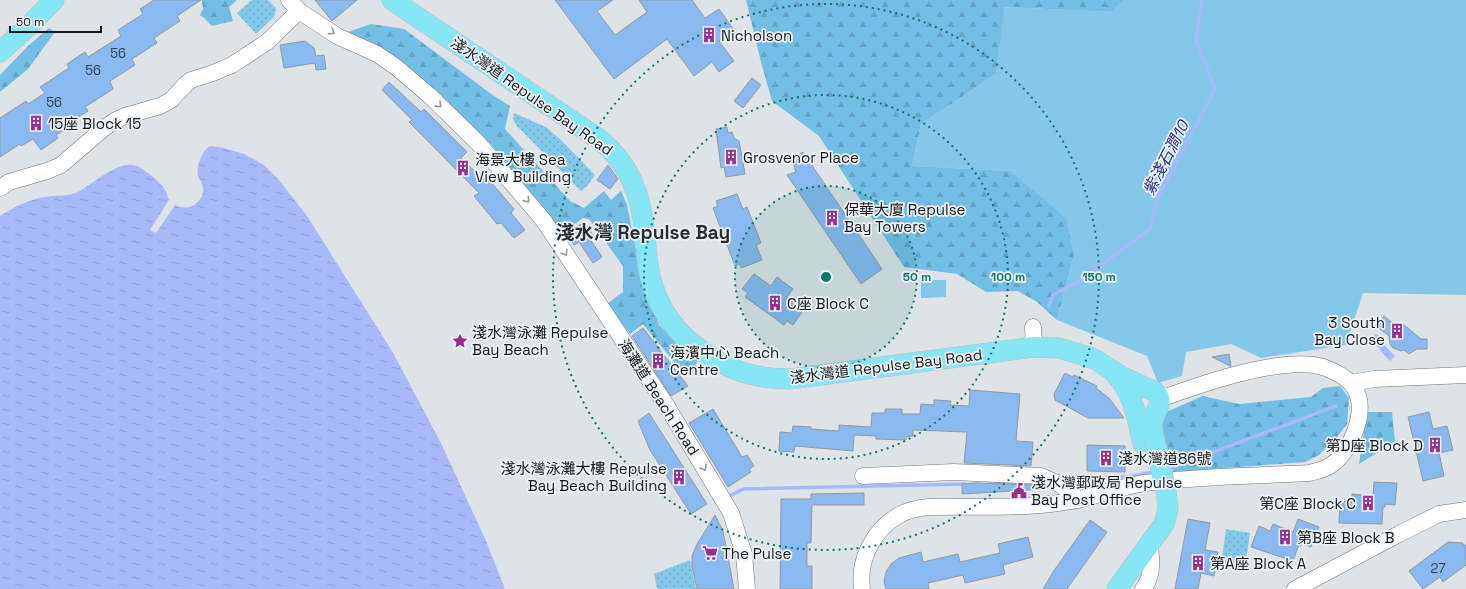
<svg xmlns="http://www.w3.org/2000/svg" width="1466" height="589" viewBox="0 0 1466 589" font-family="'Space Grotesk','Noto Sans TC',sans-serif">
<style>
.grass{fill:#84c7e9}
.forest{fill:url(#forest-firs)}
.park{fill:url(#park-dots)}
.water{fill:url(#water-ripples)}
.pier{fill:#dee3e7}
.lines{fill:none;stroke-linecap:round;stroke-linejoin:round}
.stream{stroke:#a7b9f8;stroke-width:3.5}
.building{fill:#89b9ee;stroke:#95999d}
.minor-casing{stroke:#72777a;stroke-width:17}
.major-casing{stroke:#bebebf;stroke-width:21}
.minor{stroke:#fff;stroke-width:16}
.major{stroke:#86e6f5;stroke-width:20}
.major-bridge-casing{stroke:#bebebf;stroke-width:21;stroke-linecap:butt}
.major-bridge{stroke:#86e6f5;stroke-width:20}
.oneway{stroke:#969798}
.ring{fill:none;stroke:#0f766e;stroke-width:2;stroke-dasharray:2 4}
.labels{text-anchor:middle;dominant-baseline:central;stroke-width:3.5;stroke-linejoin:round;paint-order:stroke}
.number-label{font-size:13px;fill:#33404e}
.poi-label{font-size:15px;fill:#161819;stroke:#ebf1f4;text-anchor:start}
.street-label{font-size:15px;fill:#161819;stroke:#ebf1f4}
.water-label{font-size:16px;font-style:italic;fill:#27337b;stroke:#ebf1f4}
.district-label{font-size:19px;font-weight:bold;fill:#292d30;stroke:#ebf1f4}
.centre{fill:#0f766e;stroke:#ebf1f4;stroke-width:2}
.ring-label{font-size:12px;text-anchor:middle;font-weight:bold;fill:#0f766e;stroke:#ebf1f4;stroke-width:3.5;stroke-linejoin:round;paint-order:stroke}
</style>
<defs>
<pattern id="forest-firs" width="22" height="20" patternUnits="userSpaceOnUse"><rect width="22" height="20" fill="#73bee4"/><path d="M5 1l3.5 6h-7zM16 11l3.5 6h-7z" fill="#63a3c3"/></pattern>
<pattern id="park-dots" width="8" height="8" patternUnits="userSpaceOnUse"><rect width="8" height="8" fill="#84c7e9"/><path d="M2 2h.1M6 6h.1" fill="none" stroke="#71aac7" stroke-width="1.8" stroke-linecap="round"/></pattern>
<pattern id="water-ripples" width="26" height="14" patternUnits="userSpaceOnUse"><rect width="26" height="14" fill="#a7b9f8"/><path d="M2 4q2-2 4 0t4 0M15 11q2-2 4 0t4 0" fill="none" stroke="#8f9ed4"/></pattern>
</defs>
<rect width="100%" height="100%" fill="#dee3e7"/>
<path class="grass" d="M1124,0H1466V295L1363,293L1346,345L1261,358L1231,344L1186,352L1182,376L1158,383L1147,356L1057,320L1074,255L1065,218L1011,171L912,166L921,124L996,74L1003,7L1111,12Z
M921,280H946V297L921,298Z"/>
<path class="forest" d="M202,0H237L229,7L233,21L212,26L204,18L200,15L203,9Z
M746,0H1124L1111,12L1004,7L996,74L921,124L912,166L1011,171L1066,218L1074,255L1057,320L1037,302L1018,291L986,292L957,274L904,267L819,136L772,101L761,62Z
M371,24L404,29L494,96L510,106L505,129L570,201L584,208L604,191L611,200L621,191L627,205L640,270L659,325L688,352L699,357L692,375L684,374L643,324L630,334L607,304L623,292V266L589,219L583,218L563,232L488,141L416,74L348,32Z
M49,28L55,32L28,69L0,92V75L28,46Z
M1340,386L1349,398L1347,424L1336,438L1319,455L1305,462L1173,472L1159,415L1203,396L1239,404L1311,397L1323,388Z
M1367,412H1392L1395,442L1359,464Z"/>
<path class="park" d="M252,0H268L276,8L274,17L256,34L237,13Z
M514,113L546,127L563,142L595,175L588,185L581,191L517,126L513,119Z
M1226,529L1250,533L1245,568L1221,565Z
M690,560L696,589H657L654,574Z"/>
<path class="water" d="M210,146L224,148L244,154L264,165L279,180L307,216L392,351L442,445L486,541L505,589H0V216C13,208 29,199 45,197C55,195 68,197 78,192C93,184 119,159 137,166C145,170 161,182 165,190C167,192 167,195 168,198C172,205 181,209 189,207C199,205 206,193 202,184C201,181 199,178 198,176C196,167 202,150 210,146Z
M1375,334L1379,335V340L1395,356L1390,361L1372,341L1374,339L1373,337Z"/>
<path class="pier" d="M169,200L175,205L156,233L150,230Z"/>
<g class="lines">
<path class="stream" d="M1049,306L1053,295L1087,277L1120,251L1150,229L1157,200L1215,89L1196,40L1202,0
M1168,469L1336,406
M1065,481L1132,476L1154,472
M989,484L1023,483
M728,497L743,489L965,484"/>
</g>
<path class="building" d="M154,0H201L177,16L180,21L154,38L157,43L132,59L135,65L110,81L113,89L85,107L88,111L75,119L77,122L56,135L58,138L41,150L33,139L21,146L20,144L0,157V118L26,101L28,104L45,93L40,87L69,68L67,64L85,52L88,57L121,36L118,30L143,14L140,9Z
M315,0H357L332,21Z
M555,0H613L597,11L615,35L647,12L639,0H692L705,18L719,9L734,30L719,41L734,61L719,72L712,62L694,76L667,39L614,79Z
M305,41L314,48L316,56L324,55L326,69L316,70L315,63L284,68L280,45Z
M752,78L761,85L743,108L734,101Z
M389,82L421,112L424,109L467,152L461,158L487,183L490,181L514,209L511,213L525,230L514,238L501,223L497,224L474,196L479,193L409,122L412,120L382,90Z
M727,127L728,133L732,132L734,138L739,141L745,174L726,177L724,167L721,168L716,129Z
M803,152L882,269L861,284L787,175L796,172L792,159Z
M608,165L618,179L610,189L597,180Z
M737,194L743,209L747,207L761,243L756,245L762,260L741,268L740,264L735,266L713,208L718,206L716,201Z
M584,222L592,233L588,236L602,257L593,263L579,242L574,245L567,234Z
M754,274L771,286L777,277L793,289L787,297L804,309L793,325L787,321L784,325L745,297L748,293L742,289Z
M1384,316L1395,325L1403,324L1421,339H1427V349H1417L1409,354L1404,350L1401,351L1393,348L1390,344L1389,336L1376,326Z
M643,328L688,386L671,396L632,336Z
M1229,354L1231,366H1230L1212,357Z
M1065,373L1073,377L1074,375L1097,386L1096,388L1109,398L1124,418H1088L1055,400L1054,394Z
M970,390L1020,394L1016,441L1033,442L1031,466L964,463L967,432L913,430V436L906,437V440L876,439V436L854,435L853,451L795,446L794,452L779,451L780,432L792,433L793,426L811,427V429L839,431V425L871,427L872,413H885V409H902V414H920L921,404L934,405V400L951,401L950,405L969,406Z
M713,409L742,457L747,455L754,466L749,469L751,472L728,487L689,423Z
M1429,412L1433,429L1447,426L1453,450L1439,453L1444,476L1423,481L1408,417Z
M649,413L707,504L691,514L650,450L638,421Z
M1087,445L1125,446V472L1087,471Z
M1374,482L1397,483L1395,505L1385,504V507H1383L1382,524L1339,523L1340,501L1352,502V494L1373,496Z
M976,483L1039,485L1045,489L962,494V484Z
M864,493V505H812L811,543H807V566H812V589H780L781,499H811V494Z
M715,515L723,531L734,589H697L692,566V556L697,544Z
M1188,519L1210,523L1205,550L1218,552L1214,576L1201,573L1198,589H1175Z
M1298,519L1319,527L1311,547L1302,543L1301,546L1299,545L1293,561L1251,547L1259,526L1270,531L1273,524L1293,532Z
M1090,520L1107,532L1067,589H1043L1053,572Z
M1028,537L1033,557L1003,565L1005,574L965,583L963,575L928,583L929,589H886L884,582L886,572L891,564L899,558L921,552L923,562L958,554L960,562L1000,553L998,544Z
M1448,542L1463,543V545H1466V565L1443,582L1440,577L1423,589L1409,571Z"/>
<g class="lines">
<defs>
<path id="minor" d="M289,0L299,11L337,36L377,54L396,67L430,96L478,143L544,221L668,408L731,513L744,554L747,589
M0,188L9,182L47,171L61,165L103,129L116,120L125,116L160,106L171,100L186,84L191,80L213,73L232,65L267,42L299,11
M1033,327L1034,347
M1351,383L1374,379L1466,375
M863,476L954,472L1041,476L1061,485L1079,500
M862,589C858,560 873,530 899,515C908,510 919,508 929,507C973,506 1022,509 1065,502C1092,498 1118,487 1145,483C1199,476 1254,476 1309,473C1317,471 1324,470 1331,465C1351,452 1368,411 1355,389C1349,378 1334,371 1323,367C1282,355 1199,385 1160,399
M1143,589C1154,575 1151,560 1150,543
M1295,589L1399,534L1439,514L1466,510"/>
<path id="major" d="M392,0L599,139C630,164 641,195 645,234C646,248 647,262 650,276C658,309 677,335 705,353C731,372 758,379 790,379L1034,347L1059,348L1086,356L1096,360L1121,376L1155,392C1165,402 1156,409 1153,419C1151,426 1153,433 1154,439
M0,52L29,26L54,0
M1116,375C1134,394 1137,419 1143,444
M1117,589L1164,524L1168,509L1166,490"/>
</defs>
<use href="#minor" class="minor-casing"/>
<use href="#major" class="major-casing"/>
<use href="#minor" class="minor"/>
<use href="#major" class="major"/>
<defs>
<path id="major-bridge" d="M1154,439L1166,490"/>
</defs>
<use href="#major-bridge" class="major-bridge-casing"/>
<use href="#major-bridge" class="major-bridge"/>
</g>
<defs><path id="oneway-chevron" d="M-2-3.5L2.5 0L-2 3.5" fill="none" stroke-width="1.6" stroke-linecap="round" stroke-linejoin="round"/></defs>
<g class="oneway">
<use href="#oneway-chevron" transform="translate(332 32) rotate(32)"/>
<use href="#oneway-chevron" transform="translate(439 105) rotate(44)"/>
<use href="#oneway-chevron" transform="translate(527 200) rotate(49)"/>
<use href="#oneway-chevron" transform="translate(565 253) rotate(57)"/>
<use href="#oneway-chevron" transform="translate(704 468) rotate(59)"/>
</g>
<circle cx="826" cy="277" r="91" fill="#0f766e" fill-opacity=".12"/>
<g class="ring">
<circle cx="826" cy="277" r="91"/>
<circle cx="826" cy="277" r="182"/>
<circle cx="826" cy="277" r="273"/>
</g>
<defs>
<symbol id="building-bare" viewBox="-9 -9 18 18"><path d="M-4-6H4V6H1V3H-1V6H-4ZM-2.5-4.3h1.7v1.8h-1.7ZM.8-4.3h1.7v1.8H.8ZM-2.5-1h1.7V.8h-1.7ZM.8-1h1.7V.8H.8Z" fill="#992d8f" stroke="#ebf1f4" stroke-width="2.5" paint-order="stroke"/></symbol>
<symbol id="sight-bare" viewBox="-9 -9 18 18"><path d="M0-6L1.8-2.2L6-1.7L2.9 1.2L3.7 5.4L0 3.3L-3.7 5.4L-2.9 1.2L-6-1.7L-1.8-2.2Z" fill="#992d8f" stroke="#ebf1f4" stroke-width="2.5" paint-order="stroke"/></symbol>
<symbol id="civic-bare" viewBox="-9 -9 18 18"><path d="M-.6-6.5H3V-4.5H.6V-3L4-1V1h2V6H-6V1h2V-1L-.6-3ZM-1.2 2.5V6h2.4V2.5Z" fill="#992d8f" stroke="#ebf1f4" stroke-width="2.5" paint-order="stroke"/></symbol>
<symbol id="supermarket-bare" viewBox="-9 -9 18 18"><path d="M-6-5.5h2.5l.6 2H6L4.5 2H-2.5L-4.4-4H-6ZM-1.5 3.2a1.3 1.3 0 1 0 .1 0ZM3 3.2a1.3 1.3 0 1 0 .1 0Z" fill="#992d8f" stroke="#ebf1f4" stroke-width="2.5" paint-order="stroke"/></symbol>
</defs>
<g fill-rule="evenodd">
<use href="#building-bare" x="698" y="24" width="22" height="22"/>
<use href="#building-bare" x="25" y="112" width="22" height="22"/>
<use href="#building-bare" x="720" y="146" width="22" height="22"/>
<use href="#building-bare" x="452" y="157" width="22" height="22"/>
<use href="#building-bare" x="821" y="207" width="22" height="22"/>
<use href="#building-bare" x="764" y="292" width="22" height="22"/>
<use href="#building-bare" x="1386" y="320" width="22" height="22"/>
<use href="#sight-bare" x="449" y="330" width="22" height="22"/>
<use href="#building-bare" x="647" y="350" width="22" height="22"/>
<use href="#building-bare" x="1424" y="434" width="22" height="22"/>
<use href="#building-bare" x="1095" y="447" width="22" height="22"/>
<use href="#building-bare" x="668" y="466" width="22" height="22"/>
<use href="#civic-bare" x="1008" y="480" width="22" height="22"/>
<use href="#building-bare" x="1357" y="492" width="22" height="22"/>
<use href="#building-bare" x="1274" y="526" width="22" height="22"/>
<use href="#supermarket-bare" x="699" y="542" width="22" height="22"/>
<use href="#building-bare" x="1187" y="552" width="22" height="22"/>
</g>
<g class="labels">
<g class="number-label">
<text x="118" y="53">56</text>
<text x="93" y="70">56</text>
<text x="54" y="102">56</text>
<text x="1438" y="568">27</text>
</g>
<g class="poi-label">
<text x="721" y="35">Nicholson</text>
<text x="48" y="123">15座 Block 15</text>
<text x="743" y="157">Grosvenor Place</text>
<text x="475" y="159">海景大樓 Sea<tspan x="475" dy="17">View Building</tspan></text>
<text x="844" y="209">保華大廈 Repulse<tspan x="844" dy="17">Bay Towers</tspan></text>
<text x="787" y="303">C座 Block C</text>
<text x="1385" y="322" text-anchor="end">3 South<tspan x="1385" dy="17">Bay Close</tspan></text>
<text x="472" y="332">淺水灣泳灘 Repulse<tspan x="472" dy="17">Bay Beach</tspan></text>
<text x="670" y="352">海濱中心 Beach<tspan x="670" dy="17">Centre</tspan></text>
<text x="1423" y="445" text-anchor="end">第D座 Block D</text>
<text x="1118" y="458">淺水灣道86號</text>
<text x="667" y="468" text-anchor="end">淺水灣泳灘大樓 Repulse<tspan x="667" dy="17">Bay Beach Building</tspan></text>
<text x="1031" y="482">淺水灣郵政局 Repulse<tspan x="1031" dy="17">Bay Post Office</tspan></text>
<text x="1356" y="503" text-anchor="end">第C座 Block C</text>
<text x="1297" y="537">第B座 Block B</text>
<text x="722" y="553">The Pulse</text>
<text x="1210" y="563">第A座 Block A</text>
</g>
<g class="street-label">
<text transform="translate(532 96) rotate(35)">淺水灣道 Repulse Bay Road</text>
<text transform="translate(886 366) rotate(-7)">淺水灣道 Repulse Bay Road</text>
<text transform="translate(659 397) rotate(57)">海灘道 Beach Road</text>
</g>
<g class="water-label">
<text transform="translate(1166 158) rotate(-63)">紫淺石澗10</text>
</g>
<g class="district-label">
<text x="643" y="232">淺水灣 Repulse Bay</text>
</g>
</g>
<circle cx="826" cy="277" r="6" class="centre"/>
<g class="ring-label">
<text x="917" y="281">50 m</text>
<text x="1008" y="281">100 m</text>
<text x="1099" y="281">150 m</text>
</g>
<path d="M10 26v6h91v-6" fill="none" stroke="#161819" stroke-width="2"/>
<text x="16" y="26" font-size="12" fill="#161819" stroke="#ebf1f4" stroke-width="3" paint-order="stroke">50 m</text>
</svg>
